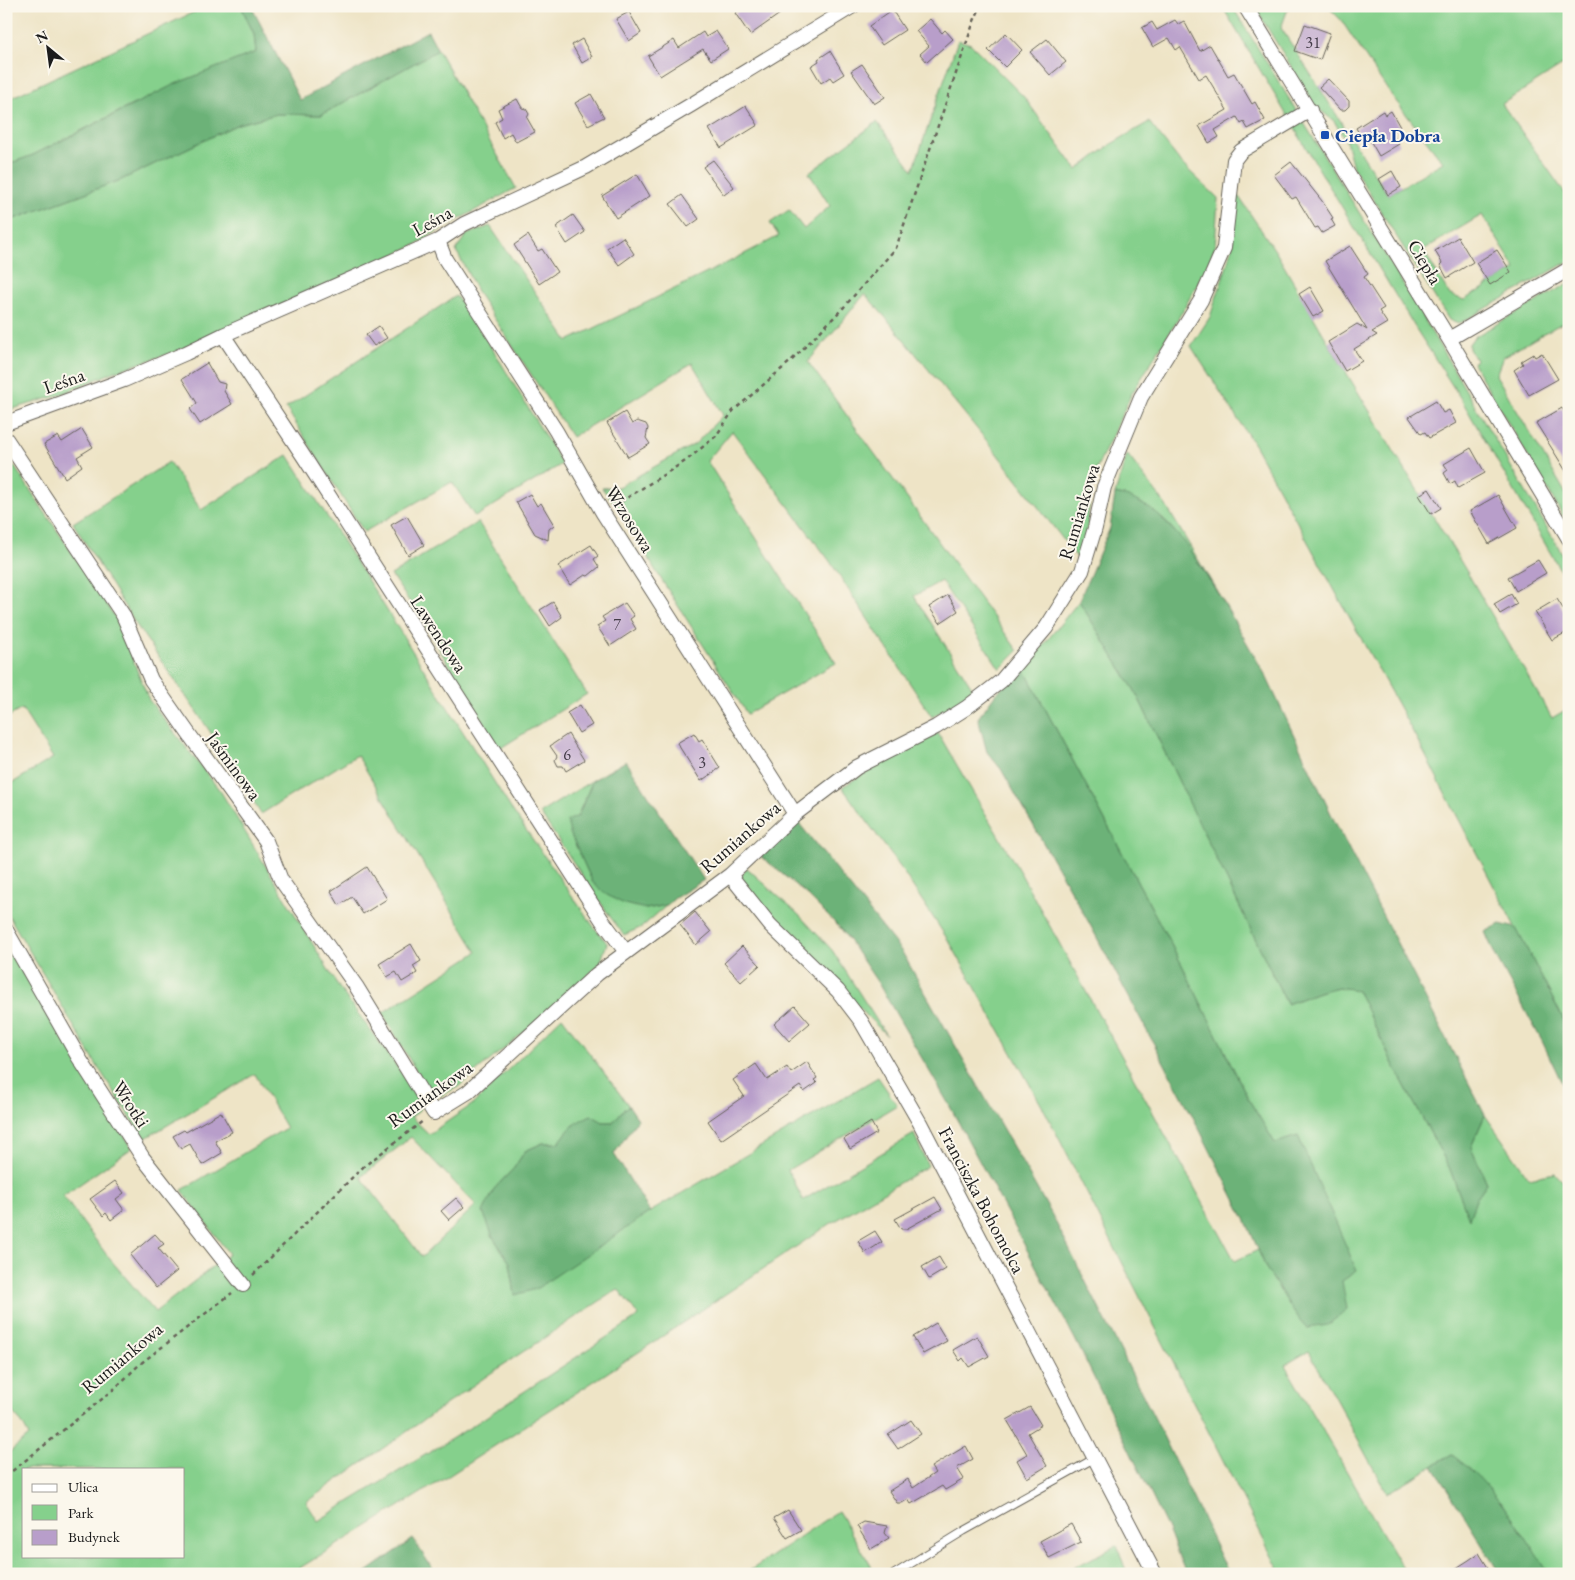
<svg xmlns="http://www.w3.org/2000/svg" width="1575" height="1580" viewBox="0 0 1575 1580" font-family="'EB Garamond',serif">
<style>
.green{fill:#85d08c;stroke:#507654;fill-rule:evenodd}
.forest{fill:#6cb278;stroke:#44674a}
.building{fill:#b89eca}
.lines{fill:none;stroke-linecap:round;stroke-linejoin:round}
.lane-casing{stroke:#666258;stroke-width:9}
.street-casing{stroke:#666258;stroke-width:16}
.path{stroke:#666258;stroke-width:2.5;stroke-dasharray:4 4;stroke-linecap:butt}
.lane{stroke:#fff;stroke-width:7}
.street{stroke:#fff;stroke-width:14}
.transit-dot{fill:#1a4fb4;stroke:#fbf7ec;stroke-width:2}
.labels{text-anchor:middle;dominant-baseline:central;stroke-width:4;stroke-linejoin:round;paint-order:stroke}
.number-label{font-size:16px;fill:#433c48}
.transit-label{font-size:19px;font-weight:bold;fill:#164399;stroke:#fbf7ec;text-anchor:start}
.street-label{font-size:19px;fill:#1c1c1c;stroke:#fbf7ec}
</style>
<rect width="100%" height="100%" fill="#fbf7ec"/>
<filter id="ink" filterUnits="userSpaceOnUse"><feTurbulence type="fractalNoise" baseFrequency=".02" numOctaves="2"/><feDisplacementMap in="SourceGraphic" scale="10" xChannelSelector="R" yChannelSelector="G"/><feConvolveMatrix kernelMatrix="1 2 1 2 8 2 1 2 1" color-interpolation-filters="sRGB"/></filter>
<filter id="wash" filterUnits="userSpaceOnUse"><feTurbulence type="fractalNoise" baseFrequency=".0096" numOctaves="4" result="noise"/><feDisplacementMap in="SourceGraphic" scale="20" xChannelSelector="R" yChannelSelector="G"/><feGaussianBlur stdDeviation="1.12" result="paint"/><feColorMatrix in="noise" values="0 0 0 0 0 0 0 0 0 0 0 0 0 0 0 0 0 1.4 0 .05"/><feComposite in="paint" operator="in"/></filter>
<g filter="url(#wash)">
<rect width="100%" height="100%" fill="#eee4c6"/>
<path class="green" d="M207,6H241L254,34L256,52L132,105L33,155L6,165V100Z
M1222,6H1232L1405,287L1569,565V585L1461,399L1416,329L1311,156Z
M1254,6H1289L1281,28L1388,195L1443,162L1389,92L1341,20L1327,6H1569V61L1502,104L1569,199V261L1464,321L1458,324L1449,320L1353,167L1346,141L1334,121L1316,107ZM1482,215L1516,269L1464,300L1450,295L1423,250Z
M958,40L971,44L1024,97L1077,170L1113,143L1149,122L1183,165L1218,198L1215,247L1205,271L1175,324L1131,395L1091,481L1087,533L1079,560L991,446L892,325L865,294L808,362L1018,651L1000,669L941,581L914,596L975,692L932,717L829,560L732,431L707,461L836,663L747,714L654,568L622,513L602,488L618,487L695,444L723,415L692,363L572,437L479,295L456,250L466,235L490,226L568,341L721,266L779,236L770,223L789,210L804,229L830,206L809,173L877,122L913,170Z
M438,50L516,188L432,234L420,243L178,351L116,371L60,395L6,411V222L121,180L238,124L277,114L321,115Z
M1237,194L1276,252L1332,349L1467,572L1552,718L1569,708V741L1564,743L1569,752V1030L1420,745L1255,446L1191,346L1210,317L1231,253Z
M1569,283V319L1503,357L1496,375L1569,499V526L1473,363L1476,360L1469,349V344L1474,337Z
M456,296L492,348L562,464L475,517L452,482L364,532L286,408Z
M6,454L117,620L149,700L221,792L340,989L404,1076L421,1105L418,1112L411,1117L429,1134L473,1104L562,1017L629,1106L624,1109L613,1122H603L567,1132L559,1143H543L525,1151L514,1168L495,1188L493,1237L510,1263L515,1294L596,1248L650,1212L878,1077L897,1105L788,1170L803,1200L914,1134L928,1166L830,1224L645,1348L447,1477L290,1574H6V1455L29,1436L22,1423L6,1405V935L132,1148L63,1196L109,1258L155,1312L229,1254L182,1190L286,1128L255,1074L144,1139L96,1064L6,911V787L53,758L22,709L6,718V691L10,689L6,683ZM411,1137L476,1205L422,1257L361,1177ZM618,1289L639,1316L469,1428L318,1521L306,1502L491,1373ZM24,1469H184V1556H24Z
M1127,454L1165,504L1221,598C1194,557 1167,504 1115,494Z
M288,455L383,604L510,807L594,927L607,943L600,964L553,1008L458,1087L440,1096L425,1086L382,1013L477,952L357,755L261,814L209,730L133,620L73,523L169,462L201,510Z
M478,522L587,694L499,749L422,620L391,575Z
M1079,601L1135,691L1287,1004L1319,992L1338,987L1357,989L1394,1066L1449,1167L1469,1218L1477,1197L1487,1183L1471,1147L1485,1115L1529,1178L1555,1173L1569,1188V1574H1549L1501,1502L1452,1455L1387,1493L1309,1351L1285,1365L1405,1572L1402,1574H1281L1047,1115L952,946L900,867L842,787L894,755L938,733L1021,874L1235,1261L1258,1250L1266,1268L1297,1317L1316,1179L1298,1136L1275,1144L1249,1100L1182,965L1024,669Z
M593,780L570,833L593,883L646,909L667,905L642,927L624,935L611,918L540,813Z
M747,868L799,915L832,950L886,1035L869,1018L797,942L764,909L740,877Z
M838,1511L876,1574H745Z
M1117,1545L1127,1574H1062Z"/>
<path class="forest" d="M241,6H251L300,100L428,31L438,50L321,115L277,114L238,124L121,180L6,222V165L33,155L175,84L256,52L254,34Z
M1115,494L1129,497L1153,510L1184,541L1221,598L1266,676L1333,818L1485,1115L1471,1147L1487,1183L1477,1197L1469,1219L1449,1167L1394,1066L1357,990L1338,987L1319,992L1287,1004L1135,691L1079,601L1110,528Z
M1024,669L1182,965L1249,1100L1275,1143L1298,1136L1357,1271L1342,1281L1347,1309L1328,1325L1307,1328L1297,1317L1266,1268L1245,1219L1191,1113L1088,921L1001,769L987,752L978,718L996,693Z
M626,761L704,880L675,898L667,905L646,909L624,904L607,895L593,883L570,833L567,821L578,816L593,780Z
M798,822L902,952L1052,1215L1157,1423L1229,1574H1186L1166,1525L1075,1339L948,1103L878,983L842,930L807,895L761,856Z
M1500,924L1516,928L1569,1030V1098L1542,1041L1496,957L1485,932Z
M629,1106L638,1119L614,1154L650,1212L536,1289L515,1295L510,1263L493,1237L483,1212L495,1188L514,1168L525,1151L543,1143H559C570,1127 574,1123 591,1115L603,1122H613L624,1109Z
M1452,1455C1495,1485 1521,1531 1549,1574H1500L1433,1466Z
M413,1539L436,1574H364Z"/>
<g id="blocks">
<path class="building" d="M745,6H791L750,35L735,13Z
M892,10L905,30L882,45L869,26Z
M629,12L641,33L629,41L616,19Z
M930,19L942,33L945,30L953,39L927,62L920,54L929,46L916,31Z
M1175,20L1178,24L1184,21L1200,51L1210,45L1228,76L1234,73L1252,104L1255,102L1265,120L1248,129L1244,122L1241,124L1237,117L1215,130L1219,137L1209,143L1199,126L1227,110L1206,75L1199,79L1180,47L1176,50L1169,38L1153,47L1142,28L1152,22L1157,30Z
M1305,24L1330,33L1320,60L1295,51Z
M716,31L728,49L711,60L703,49L660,76L648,56L674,40L679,48L703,32L706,37Z
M1006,33L1022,50L1005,67L988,50Z
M582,39L592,57L582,63L572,45Z
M1047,39L1066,62L1050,75L1030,52Z
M830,51L844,74L833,81L830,77L821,83L811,66L819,61L818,59Z
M862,64L885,97L874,104L851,71Z
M1328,79L1349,101V106L1345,110H1340L1319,87Z
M591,94L604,117L588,125L575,103Z
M517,99L522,108L526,109L529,114L527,118L535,132L516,142L511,133L503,138L495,122L502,118L498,109Z
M746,106L758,125L721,148L709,129Z
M1383,111L1385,115L1391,111L1400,127L1391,132L1399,144L1379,156L1368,137L1363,140L1356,128Z
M713,160L734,187L724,195L703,167Z
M1291,162L1322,201L1333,218L1331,219L1335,226L1322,233L1318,227L1315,228L1296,197L1292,199L1274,175Z
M1392,171L1401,187L1388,195L1379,179Z
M637,174L650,196L616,218L602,196Z
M682,195L699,219L688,227L670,204Z
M573,215L585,232L567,244L556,227Z
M528,235L538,251L542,249L557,272L539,284L514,245Z
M623,237L634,254L619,265L607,248Z
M1458,237L1473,262L1447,278L1440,265L1442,263L1435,251Z
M1350,246L1368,274L1364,277L1384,308L1379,311L1387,323L1372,332L1377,335L1354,349L1362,361L1345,371L1328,342L1357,324L1367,330L1325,261Z
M1497,250L1511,272L1490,285L1476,263Z
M1310,287L1324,311L1313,317L1299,294Z
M379,326L387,338L374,346L366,335Z
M1542,353L1558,379L1529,395L1514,370L1523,364L1521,361L1533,354L1535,357Z
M207,363L218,382L225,384L224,391L232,404L200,424L190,409L197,403L182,379Z
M1436,401L1443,413L1449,410L1456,423L1429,438L1425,432L1421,434L1409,417Z
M1562,408L1569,420V476L1536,423Z
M625,412L632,424L637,421L646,424L648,428L646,438L650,444L628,457L607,423Z
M82,429L93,447L77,457L82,466L65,478L44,444L58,436L62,442Z
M1471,448L1485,473L1458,488L1455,481L1450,484L1444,473L1448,470L1444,464Z
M1429,489L1441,508L1431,514L1419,495Z
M530,494L537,506L541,503L554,525L549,529L548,540L535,534L516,502Z
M1498,495L1517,528L1489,544L1470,511Z
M407,516L424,545L408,555L391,525Z
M591,545L598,556L594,559L599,567L588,576L585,575L570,585L558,566Z
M1538,560L1546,573L1516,591L1508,577Z
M1511,594L1517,604L1500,614L1494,604Z
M948,595L958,611L940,623L929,607Z
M1557,599L1569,618V631L1552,640L1535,612Z
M553,602L562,617L550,626L540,610Z
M625,603L634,616L630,619L636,629L610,646L597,626L605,621L602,617Z
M580,705L592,725L579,733L567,713Z
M694,733L699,741L702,739L720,768L701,781L677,743Z
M568,734L584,760L566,771L563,766H558L555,760L557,756L550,746Z
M367,867L387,899L363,914L352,897L339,905L331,891Z
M695,912L711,932L696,945L680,925Z
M411,944L421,961L413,966L417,973L402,982L396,972L387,977L379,964Z
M742,946L760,965L741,982L724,963Z
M795,1006L810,1023L789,1041L774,1024Z
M807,1062L817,1078L814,1080L817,1083L804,1092L800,1086L721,1140L708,1121L744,1096L733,1080L756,1064L767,1080L787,1067L791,1073Z
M221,1112L232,1132L215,1141L222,1153L202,1165L190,1144L181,1149L173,1136L184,1130L186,1132Z
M871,1122L877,1133L850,1149L844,1139Z
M115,1181L124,1193L116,1199L124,1210L111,1220L106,1213L103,1216L90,1199Z
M935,1197L942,1209L906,1229H901L895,1219Z
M456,1198L464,1207L449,1220L441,1211Z
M875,1231L882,1242L865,1253L858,1241Z
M155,1234L164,1244L158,1248L177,1271L156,1288L130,1255Z
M939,1257L946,1269L929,1279L922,1267Z
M936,1323L947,1341L923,1354L913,1337Z
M977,1336L989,1356L969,1367L963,1358L960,1361L953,1350Z
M1030,1407L1041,1425L1028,1433L1047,1466L1027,1478L1017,1460L1027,1454L1007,1420Z
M911,1420L921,1434L898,1449L888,1435Z
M966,1446L973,1459L957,1468L964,1479L945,1490L942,1486L911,1504L908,1499L902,1503H897L889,1491L908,1479L913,1488L935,1473L931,1467Z
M788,1510L801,1530L787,1538L774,1518Z
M864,1522L887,1526L885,1533L889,1538L871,1549L857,1526Z
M1071,1524L1081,1542L1049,1558L1040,1541Z
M1479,1553L1492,1574H1447L1469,1560Z"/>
</g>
</g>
<g filter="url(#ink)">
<use href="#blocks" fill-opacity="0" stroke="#666258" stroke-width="1"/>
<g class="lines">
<defs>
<path id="lane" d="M894,1574L964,1531L1095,1458"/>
<path id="street" d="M1245,6L1449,339L1569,539
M438,241L445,259L556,431L603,513L795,814
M223,335L304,457L602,920L626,952
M1449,339L1569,269
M6,423L124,380L186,353L223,335L438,241L464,224L586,167L691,105L853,6
M6,439L123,615L151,680L191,737L266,841L281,880L356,986L434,1113L468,1092L597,974L730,875L795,814L857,767L936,727L966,708L1001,681L1046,628L1082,571L1095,528L1104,487L1141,397L1201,300L1224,248L1234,160L1241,151L1310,110
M730,875L770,925L838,991L861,1021L920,1123L1155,1574
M6,930L79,1058L143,1158L243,1285"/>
</defs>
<use href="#lane" class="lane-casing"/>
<use href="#street" class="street-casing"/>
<path class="path" d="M614,506L687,460L716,436L733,411L792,360L844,307L896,248L974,21L981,6
M253,1275L363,1167L423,1121
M6,1476L112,1391L140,1364L232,1293"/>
<use href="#lane" class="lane"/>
<use href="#street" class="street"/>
</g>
</g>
<rect class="transit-dot" x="1320" y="130" width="10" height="10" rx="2.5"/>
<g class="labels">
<g class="number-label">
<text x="1313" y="42">31</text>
<text x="617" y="624">7</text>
<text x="567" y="754">6</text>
<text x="702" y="762">3</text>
</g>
<g class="transit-label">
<text x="1335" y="135">Ciepła Dobra</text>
</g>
<g class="street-label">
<text transform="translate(432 221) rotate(-29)">Leśna</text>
<text transform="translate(1425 262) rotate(59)">Ciepła</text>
<text transform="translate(64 381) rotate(-20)">Leśna</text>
<text transform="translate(1079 512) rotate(-73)">Rumiankowa</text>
<text transform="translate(630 519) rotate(58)">Wrzosowa</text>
<text transform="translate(439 634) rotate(57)">Lawendowa</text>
<text transform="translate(234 766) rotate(54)">Jaśminowa</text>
<text transform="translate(740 837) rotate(-41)">Rumiankowa</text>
<text transform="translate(430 1094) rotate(-36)">Rumiankowa</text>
<text transform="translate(131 1104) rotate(57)">Wrotki</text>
<text transform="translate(982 1200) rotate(62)">Franciszka Bohomolca</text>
<text transform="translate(122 1358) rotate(-40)">Rumiankowa</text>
</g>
</g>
<rect width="1575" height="1580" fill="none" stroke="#fbf7ec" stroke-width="25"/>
<rect x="22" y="1468" width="162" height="90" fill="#fbf7ec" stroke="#a29f99"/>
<rect x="32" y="1484" width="25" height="8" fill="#ffffff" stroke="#a29f99"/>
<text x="68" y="1492" font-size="15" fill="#1c1c1c">Ulica</text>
<rect x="32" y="1505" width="25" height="15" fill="#85d08c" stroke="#a29f99"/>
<text x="68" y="1518" font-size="15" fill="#1c1c1c">Park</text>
<rect x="32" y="1530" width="25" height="15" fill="#b89eca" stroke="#a29f99"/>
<text x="68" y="1542" font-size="15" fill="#1c1c1c">Budynek</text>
<g transform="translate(48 48) rotate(331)" stroke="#fbf7ec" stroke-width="4" paint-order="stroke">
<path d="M0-4L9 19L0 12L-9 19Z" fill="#1c1c1c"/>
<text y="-8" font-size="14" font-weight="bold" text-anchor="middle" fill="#1c1c1c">N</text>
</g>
</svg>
